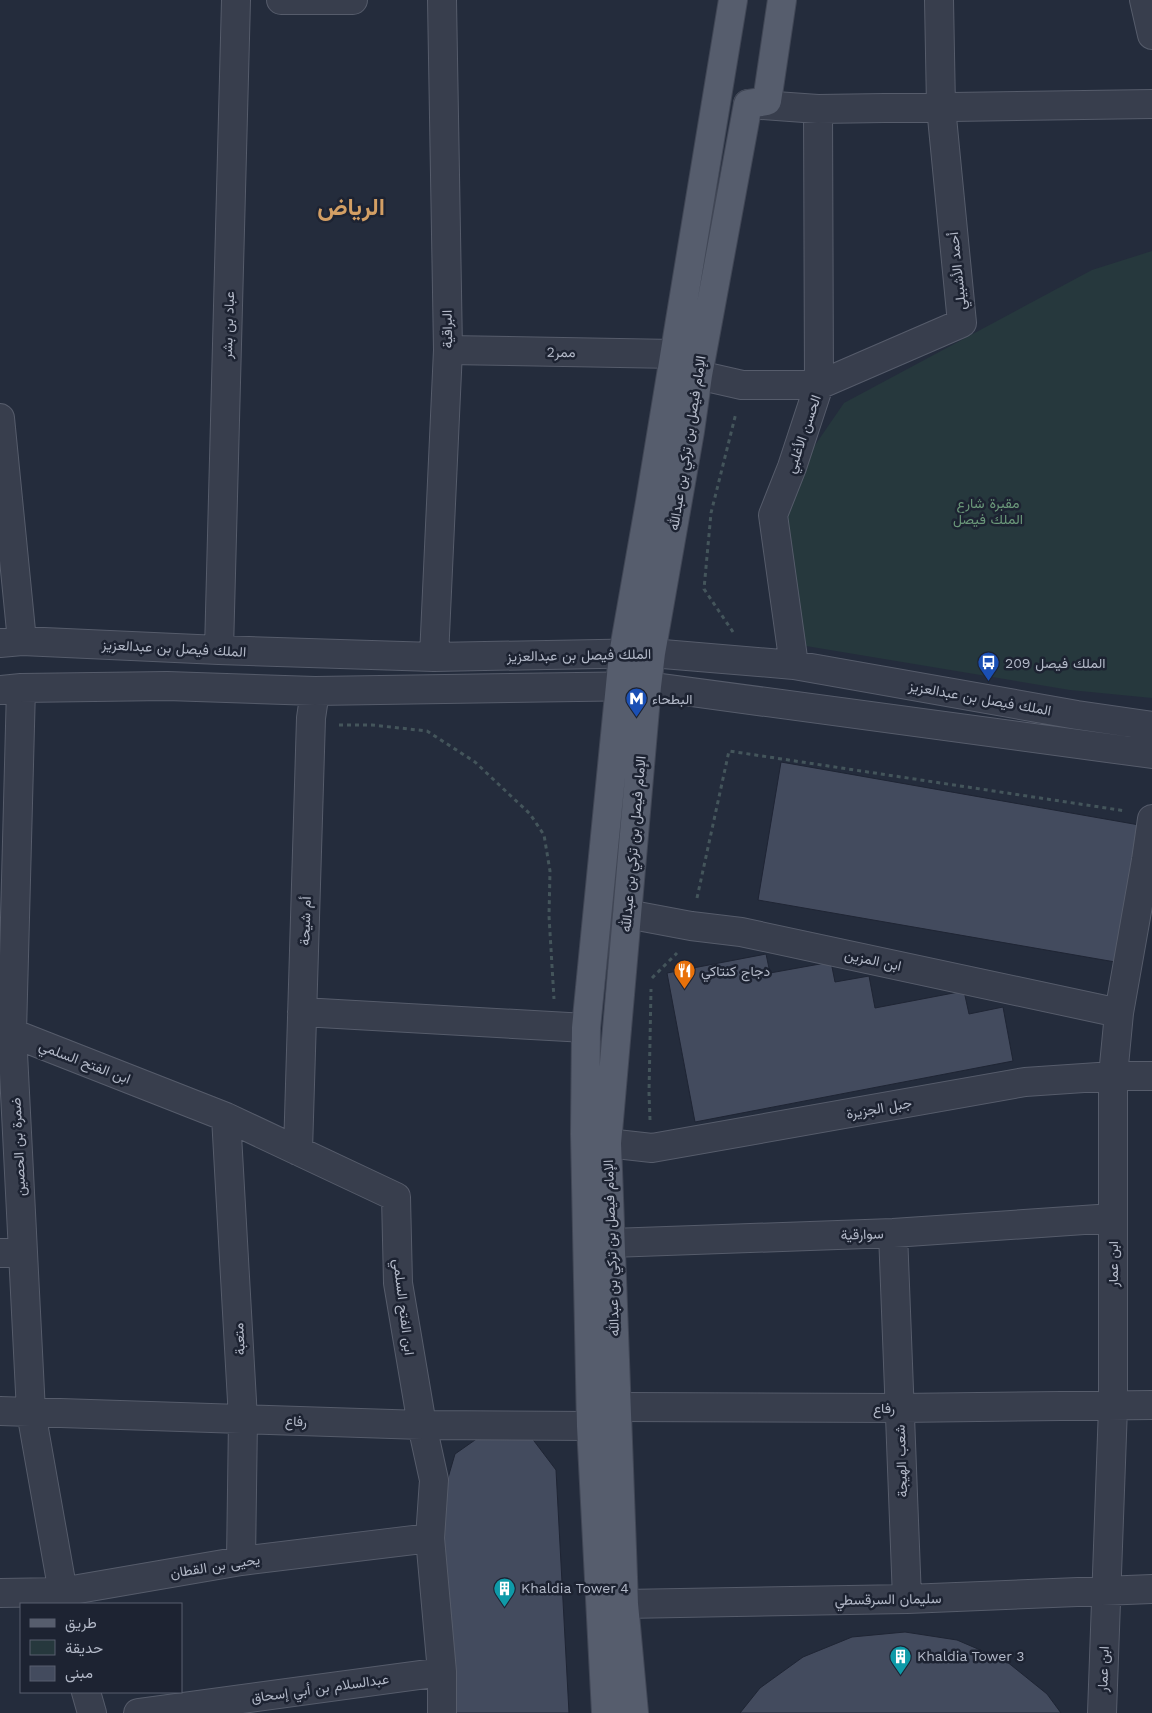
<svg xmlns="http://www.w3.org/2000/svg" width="1152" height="1713" viewBox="0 0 1152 1713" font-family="'Work Sans',Vazirmatn,sans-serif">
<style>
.green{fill:#26383d}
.building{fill:#434b5e;stroke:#1f2534}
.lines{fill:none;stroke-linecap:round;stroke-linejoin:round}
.minor-casing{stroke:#565c6b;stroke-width:30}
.major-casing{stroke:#414756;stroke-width:30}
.path{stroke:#44555b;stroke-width:3;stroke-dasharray:4 4;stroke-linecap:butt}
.minor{stroke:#383e4d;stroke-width:28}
.major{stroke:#565d6d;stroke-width:28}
.labels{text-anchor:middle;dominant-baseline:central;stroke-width:5;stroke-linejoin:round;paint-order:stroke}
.street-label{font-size:14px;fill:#b3b9c8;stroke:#1d2332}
.park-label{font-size:14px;fill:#6b987a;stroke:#1d2332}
.poi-label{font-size:14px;fill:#b3b9c8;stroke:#1d2332;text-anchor:start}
.town-label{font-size:24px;font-weight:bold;fill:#d39f64;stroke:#1d2332}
</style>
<rect width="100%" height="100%" fill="#242c3c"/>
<path class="green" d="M1152,251V698L1070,690L788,643L778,499L844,403L1092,270Z"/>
<path class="building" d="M781,762L1145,826L1121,963L758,900Z
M766,954L770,973L831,962L835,982L869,976L875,1008L964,991L969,1014L1003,1007L1013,1061L695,1122L667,973Z
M485,1433H528L556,1470L569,1713H452L441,1502L455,1454Z
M905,1632L957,1640L1006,1661L1047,1694L1061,1713H740L760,1688L803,1657L852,1637Z"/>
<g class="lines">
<defs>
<path id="minor" d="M281,0H353
M1144,0L1152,35
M748,104L818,109L1152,104
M448,350L675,354
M698,375L742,385H819L962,323L941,107L939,0
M0,418L22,641
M0,643L22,641L219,650L434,657L651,653L794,665L1077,715L1152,726
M219,650L236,0
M434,657L448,350L442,0
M794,665L773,515L792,467L819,385L818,109
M21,688L12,1033L31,1412L65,1604
M0,690L21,688L167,686L315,691L647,686L1152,754
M627,914L691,926L741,932L1119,1013
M302,1012L586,1028
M12,1033L226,1117L396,1197L398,1283L422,1425L434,1480L430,1538L442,1672V1713
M226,1117L243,1419L241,1561
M607,1143L652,1148L1025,1082L1113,1076H1152
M298,1151L311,718L315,691
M893,1233L907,1599
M611,1243L893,1233L1113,1218
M0,1253H23
M616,1407L899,1408L1152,1405
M0,1411L422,1425L591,1426
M0,1593L61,1592L241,1561L430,1538
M624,1604L907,1599L1152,1589
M86,1692L92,1713
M138,1713L442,1672
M1102,1713L1113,1407V1076L1119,1013L1146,860L1152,819"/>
<path id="major" d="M606,1713L591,1426L585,1134L586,1028L623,655L650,502L733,0
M634,1713L624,1604L607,1143L647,686L651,653L690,431L698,375L748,104L767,101L782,0"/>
</defs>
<use href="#minor" class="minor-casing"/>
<use href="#major" class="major-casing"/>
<path class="path" d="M733,632L704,589L711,513L736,413
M339,725H372L427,731L475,762L530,814L544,835L550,871L549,916L554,999
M697,898L729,751L1126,811
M652,978L677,953
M650,1120L649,1093L651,989"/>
<use href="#minor" class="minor"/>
<use href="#major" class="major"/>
</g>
<defs>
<symbol id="bus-pin" viewBox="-11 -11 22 30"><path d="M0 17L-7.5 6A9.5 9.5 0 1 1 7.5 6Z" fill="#1a4fb4" stroke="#1d2332"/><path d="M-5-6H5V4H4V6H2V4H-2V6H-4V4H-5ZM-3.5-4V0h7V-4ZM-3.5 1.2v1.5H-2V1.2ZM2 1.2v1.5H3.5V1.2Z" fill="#fff"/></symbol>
<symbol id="metro-pin" viewBox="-11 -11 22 30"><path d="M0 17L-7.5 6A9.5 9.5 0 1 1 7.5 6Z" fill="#1a4fb4" stroke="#1d2332"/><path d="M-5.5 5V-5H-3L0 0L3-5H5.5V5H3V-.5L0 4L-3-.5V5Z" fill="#fff"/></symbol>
<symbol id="restaurant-pin" viewBox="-11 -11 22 30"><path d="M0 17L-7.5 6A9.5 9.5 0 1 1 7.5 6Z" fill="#e8710a" stroke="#1d2332"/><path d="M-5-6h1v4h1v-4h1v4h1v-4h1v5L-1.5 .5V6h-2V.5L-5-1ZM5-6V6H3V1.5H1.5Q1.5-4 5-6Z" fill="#fff"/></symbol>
<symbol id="building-pin" viewBox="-11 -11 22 30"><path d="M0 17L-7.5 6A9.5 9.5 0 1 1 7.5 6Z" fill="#0f9aa8" stroke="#1d2332"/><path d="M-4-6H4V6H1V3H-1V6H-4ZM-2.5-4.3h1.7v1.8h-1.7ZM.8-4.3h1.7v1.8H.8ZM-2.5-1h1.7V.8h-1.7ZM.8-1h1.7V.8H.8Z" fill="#fff"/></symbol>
</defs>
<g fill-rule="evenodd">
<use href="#bus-pin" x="976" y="650" width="25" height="34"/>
<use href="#metro-pin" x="624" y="686" width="25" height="34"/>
<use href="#restaurant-pin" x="672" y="958" width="25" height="34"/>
<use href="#building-pin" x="492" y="1576" width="25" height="34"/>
<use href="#building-pin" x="888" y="1644" width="25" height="34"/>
</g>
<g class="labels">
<g class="street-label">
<text transform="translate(957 271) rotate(-96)">أحمد الأشبيلي</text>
<text transform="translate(228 325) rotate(-88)">عباد بن بشر</text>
<text transform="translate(447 329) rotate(-91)">البراقية</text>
<text transform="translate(561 352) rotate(1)">ممر2</text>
<text transform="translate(803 434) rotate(-71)">الحسن الأغلبي</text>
<text transform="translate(687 443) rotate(-81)">الإمام فيصل بن تركي بن عبدالله</text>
<text transform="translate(174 648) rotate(3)">الملك فيصل بن عبدالعزيز</text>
<text transform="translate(579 655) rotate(-1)">الملك فيصل بن عبدالعزيز</text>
<text transform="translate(980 698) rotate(10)">الملك فيصل بن عبدالعزيز</text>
<text transform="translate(633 844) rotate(-85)">الإمام فيصل بن تركي بن عبدالله</text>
<text transform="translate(305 921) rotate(-88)">أم شيحة</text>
<text transform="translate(873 960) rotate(12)">ابن المزين</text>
<text transform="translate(85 1062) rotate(21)">ابن الفتح السلمي</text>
<text transform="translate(879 1108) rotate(-10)">جبل الجزيرة</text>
<text transform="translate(18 1147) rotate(-93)">ضمرة بن الحصين</text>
<text transform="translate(862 1234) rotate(-2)">سوارقية</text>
<text transform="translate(611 1248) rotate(-92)">الإمام فيصل بن تركي بن عبدالله</text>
<text transform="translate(1113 1264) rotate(-90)">ابن عمار</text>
<text transform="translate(404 1307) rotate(83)">ابن الفتح السلمي</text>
<text transform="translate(239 1339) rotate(-93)">متعبة</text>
<text x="884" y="1408">رفاع</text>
<text transform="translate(296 1421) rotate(2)">رفاع</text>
<text transform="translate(901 1461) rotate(-92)">شعب الهيجة</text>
<text transform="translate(215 1566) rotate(-9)">يحيى بن القطان</text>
<text transform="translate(888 1599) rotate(-1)">سليمان السرقسطي</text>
<text transform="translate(1103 1669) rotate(-88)">ابن عمار</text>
<text transform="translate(320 1688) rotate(-8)">عبدالسلام بن أبي إسحاق</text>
</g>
<g class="park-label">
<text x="988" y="503">مقبرة شارع<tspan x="988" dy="16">الملك فيصل</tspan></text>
</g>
<g class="poi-label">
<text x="1005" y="663">الملك فيصل 209</text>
<text x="652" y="699">البطحاء</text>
<text x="701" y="971">دجاج كنتاكي</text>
<text x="521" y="1588">Khaldia Tower 4</text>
<text x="917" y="1656">Khaldia Tower 3</text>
</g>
<g class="town-label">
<text x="351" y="207">الرياض</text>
</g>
</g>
<rect x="20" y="1603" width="162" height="90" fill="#1d2332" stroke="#595f6e"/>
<rect x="30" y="1619" width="25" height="8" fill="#565d6d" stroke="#595f6e"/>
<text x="65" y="1628" font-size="15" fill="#b3b9c8">طريق</text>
<rect x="30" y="1640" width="25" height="15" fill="#26383d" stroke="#595f6e"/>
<text x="65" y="1653" font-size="15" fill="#b3b9c8">حديقة</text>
<rect x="30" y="1666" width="25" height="15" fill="#434b5e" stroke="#595f6e"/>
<text x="65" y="1678" font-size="15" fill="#b3b9c8">مبنى</text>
</svg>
